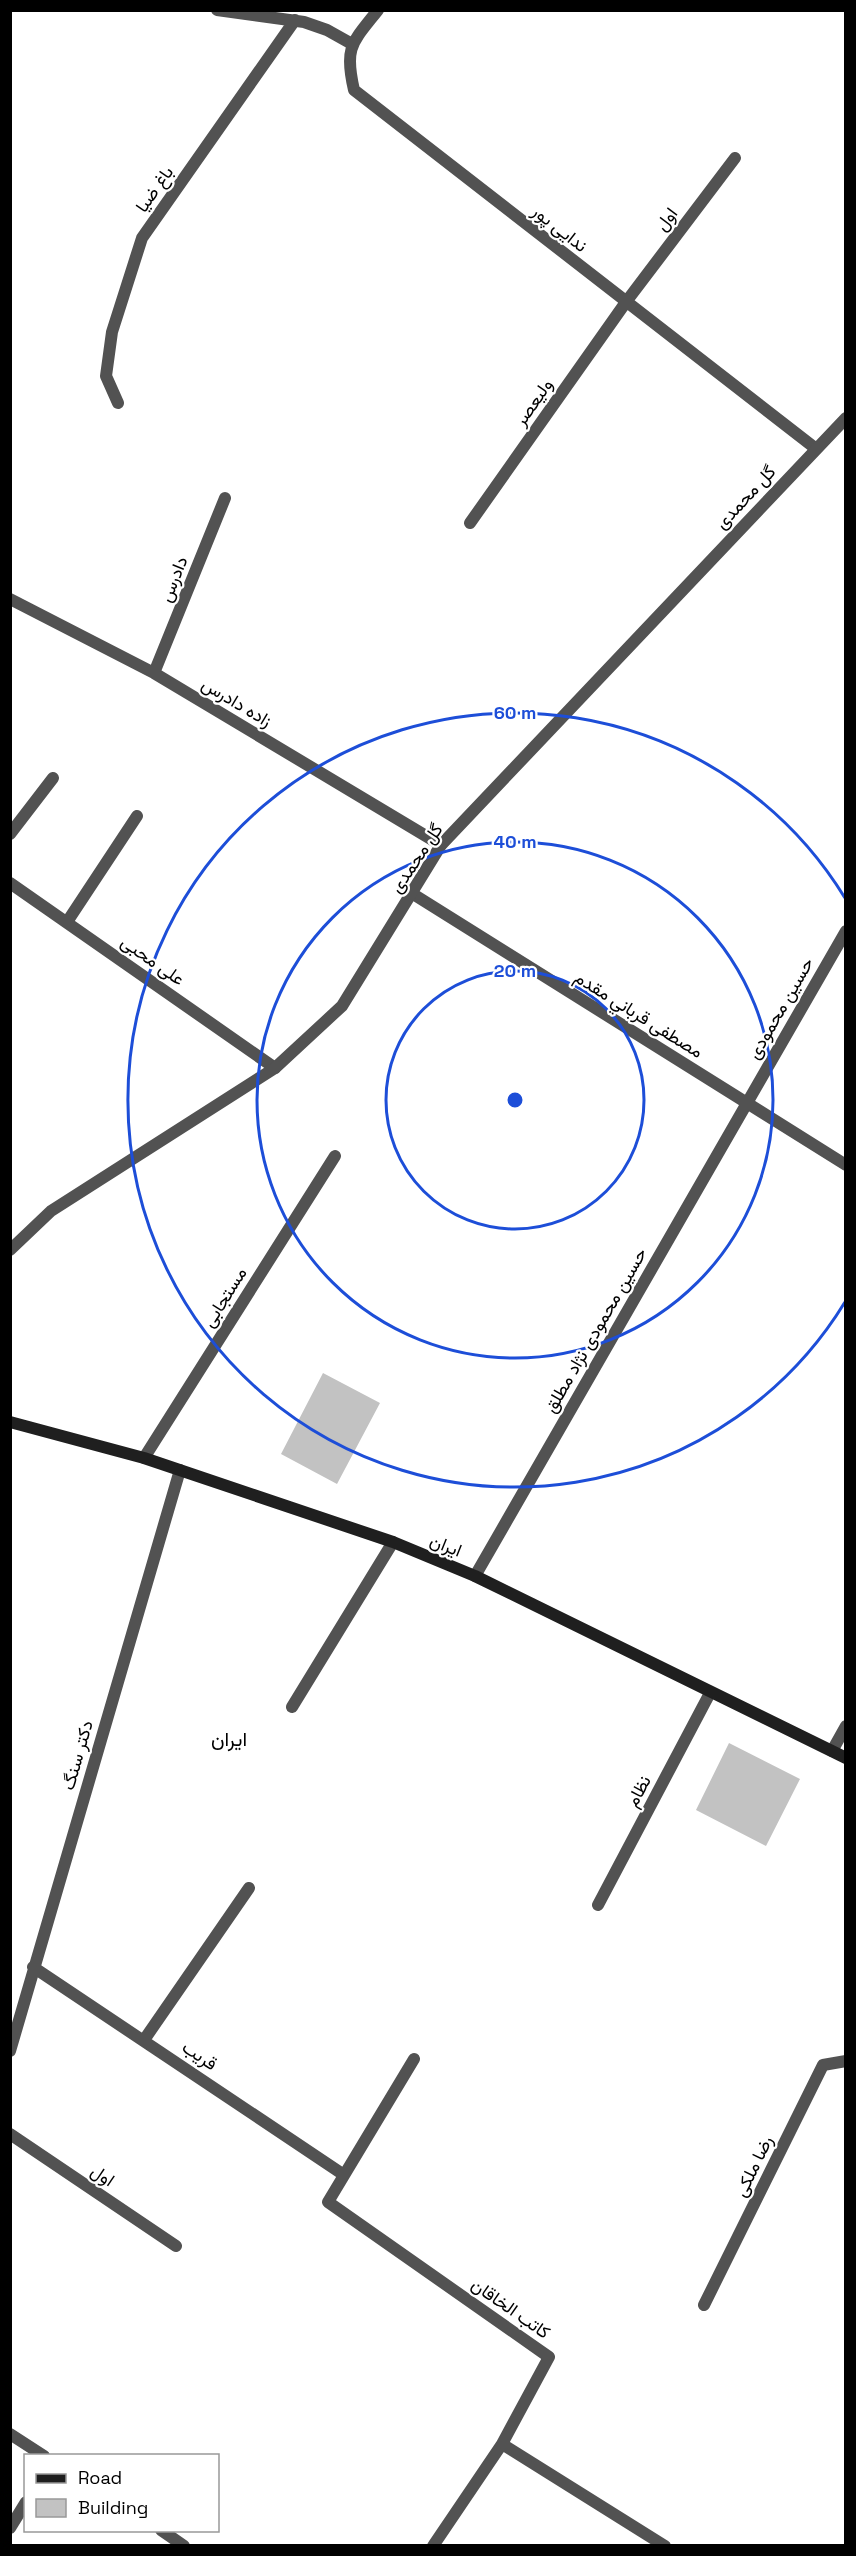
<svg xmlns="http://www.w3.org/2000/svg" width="856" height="2556" viewBox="0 0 856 2556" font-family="'Space Grotesk',Vazirmatn,sans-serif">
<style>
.building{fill:#c2c2c2}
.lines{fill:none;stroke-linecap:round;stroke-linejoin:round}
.minor{stroke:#525252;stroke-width:12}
.tertiary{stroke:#525252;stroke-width:12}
.secondary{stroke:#1f1f1f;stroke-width:12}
.ring{fill:none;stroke:#1d4ed8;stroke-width:3}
.labels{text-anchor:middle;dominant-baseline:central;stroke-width:4.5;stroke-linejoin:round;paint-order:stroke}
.street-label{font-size:18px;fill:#000;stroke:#fff}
.neighbourhood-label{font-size:20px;fill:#000;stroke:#fff}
.centre{fill:#1d4ed8;stroke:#fff;stroke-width:3}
.ring-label{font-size:18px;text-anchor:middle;font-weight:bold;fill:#1d4ed8;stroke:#fff;stroke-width:4.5;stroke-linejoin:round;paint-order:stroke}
</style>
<rect width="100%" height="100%" fill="#fff"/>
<path class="building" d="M323,1373L380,1403L337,1484L281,1454Z
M729,1743L800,1779L766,1846L696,1810Z"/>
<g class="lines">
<path class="minor" d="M217,10L304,22L327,30L352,44
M378,10C352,43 344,47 354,90L815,448
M118,403L106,376L112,332L142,238L295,20
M470,523L626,302L735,158
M10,599L154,673L441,845
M154,673L225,498
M10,834L53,778
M10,883L275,1068
M413,894L846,1165
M67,922L137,816
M144,1458L335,1156
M475,1576L846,931
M292,1707L393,1542
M832,1751L846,1726
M598,1905L710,1693
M33,1967L344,2175
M144,2040L249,1888
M10,2051L180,1470
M414,2059L328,2202L549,2357L502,2444L665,2546
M10,2134L176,2246
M704,2305L823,2065L846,2061
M10,2434L44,2456
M10,2528L26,2502
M161,2530L184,2546
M433,2546L502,2444"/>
<path class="tertiary" d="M10,1250L51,1211L275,1068L342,1006L441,845L846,418"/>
<path class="secondary" d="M10,1422L144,1458L393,1542L475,1576L846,1758"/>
</g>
<g class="ring">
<circle cx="515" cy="1100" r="129"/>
<circle cx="515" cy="1100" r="258"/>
<path d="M845 1302A387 387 0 1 1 845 898"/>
</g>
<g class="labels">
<g class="street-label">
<text transform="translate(154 189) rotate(-55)">باغ ضیا</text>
<text transform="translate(666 219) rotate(-53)">اول</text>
<text transform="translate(560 228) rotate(38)">ندایی پور</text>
<text transform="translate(533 402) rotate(-55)">ولیعصر</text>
<text transform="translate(745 497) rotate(-47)">گل محمدی</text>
<text transform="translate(173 579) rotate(-68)">دادرس</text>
<text transform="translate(237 702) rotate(31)">زاده دادرس</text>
<text transform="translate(416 858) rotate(-56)">گل محمدی</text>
<text transform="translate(153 960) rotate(35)">علی محبی</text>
<text transform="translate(780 1008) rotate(-60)">حسین محمودی</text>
<text transform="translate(639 1014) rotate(32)">مصطفی قرباني مقدم</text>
<text transform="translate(224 1297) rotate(-58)">مستجابی</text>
<text transform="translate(595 1330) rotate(-60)">حسین محمودی نژاد مطلق</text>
<text transform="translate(446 1545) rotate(22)">ایران</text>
<text transform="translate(77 1755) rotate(-74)">دکتر سنگ</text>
<text transform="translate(638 1791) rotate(-62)">نظام</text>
<text transform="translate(200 2055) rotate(34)">قریب</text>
<text transform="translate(753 2166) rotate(-64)">رضا ملکی</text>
<text transform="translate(103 2175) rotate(34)">اول</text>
<text transform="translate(511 2308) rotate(35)">کاتب الخاقان</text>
</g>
<g class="neighbourhood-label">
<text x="229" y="1739">ایران</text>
</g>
</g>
<circle cx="515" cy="1100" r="9" class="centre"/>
<g class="ring-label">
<text x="515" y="719">60 m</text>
<text x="515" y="848">40 m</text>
<text x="515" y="977">20 m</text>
</g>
<rect width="856" height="2556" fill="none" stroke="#000000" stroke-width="24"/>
<rect x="24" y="2454" width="195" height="78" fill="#ffffff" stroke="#999999" stroke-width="1.5"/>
<rect x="36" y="2474" width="30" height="9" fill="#1f1f1f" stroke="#999999" stroke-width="1.5"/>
<text x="78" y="2484" font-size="18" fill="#000000">Road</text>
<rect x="36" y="2499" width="30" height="18" fill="#c2c2c2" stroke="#999999" stroke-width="1.5"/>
<text x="78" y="2514" font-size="18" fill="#000000">Building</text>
</svg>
